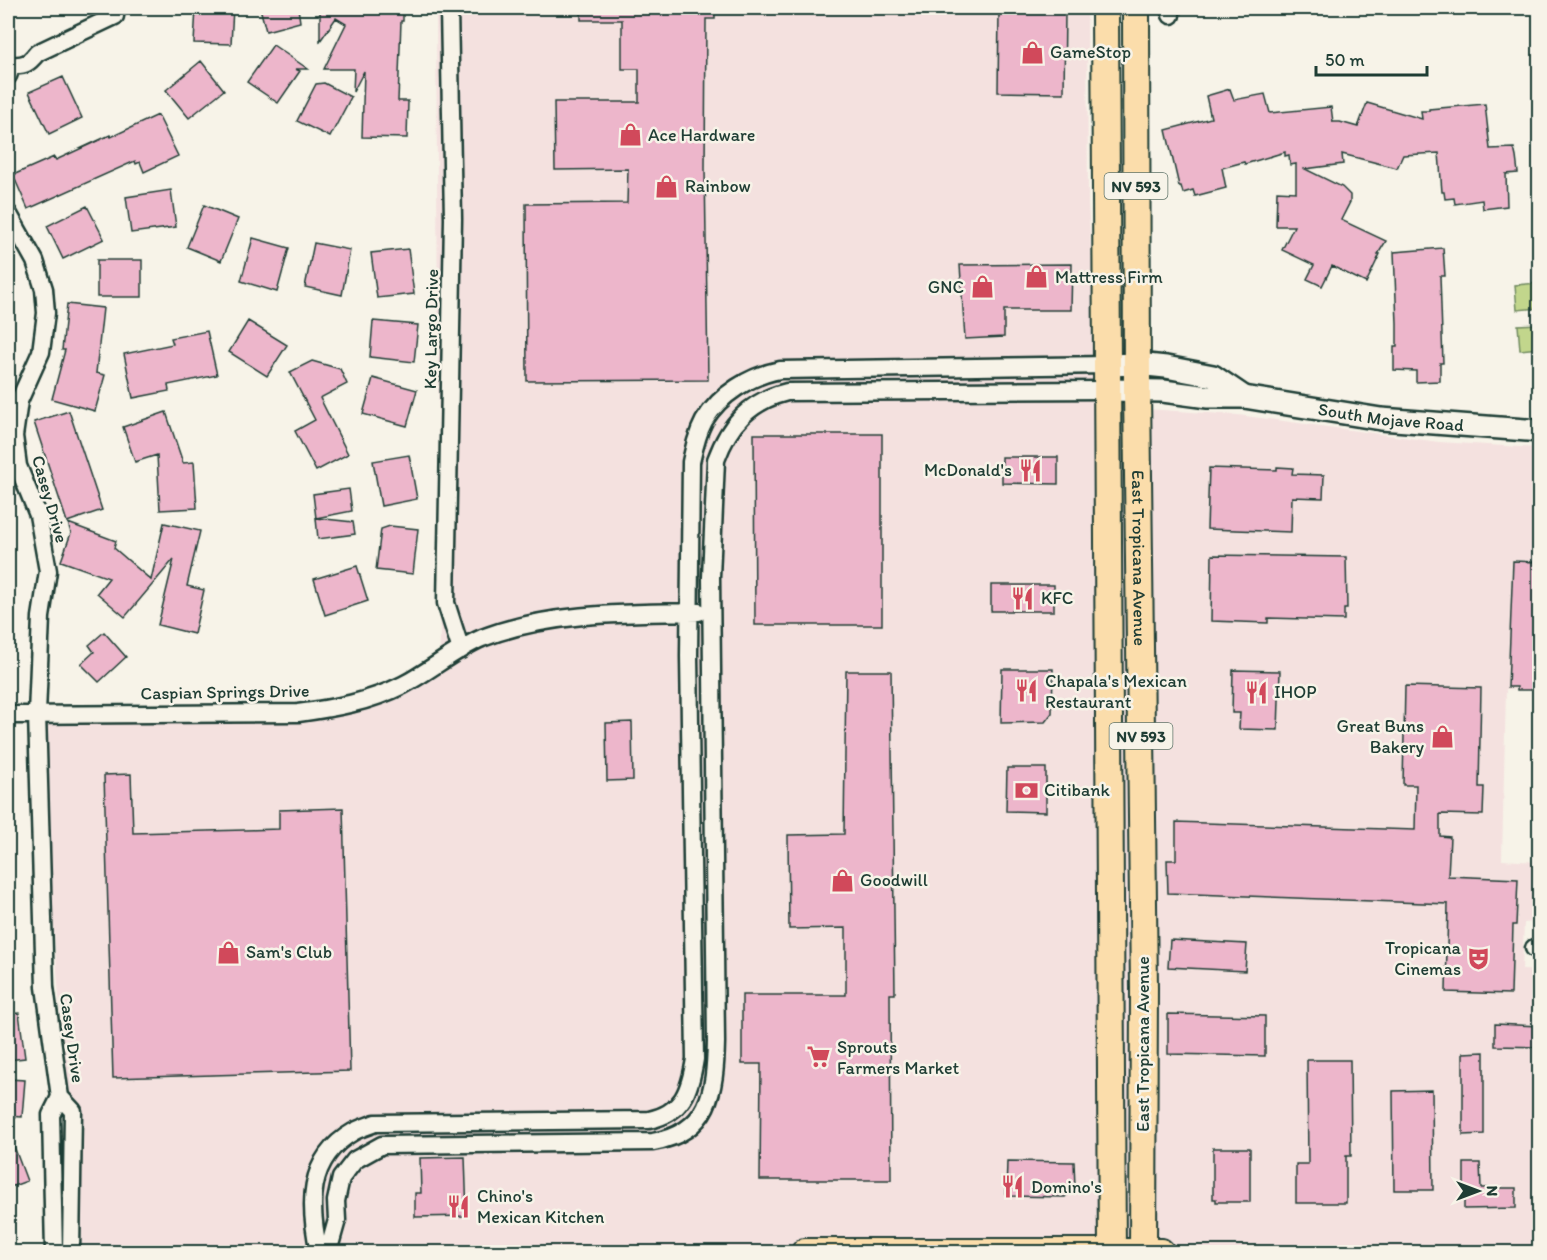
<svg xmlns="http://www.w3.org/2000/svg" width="1547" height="1260" viewBox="0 0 1547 1260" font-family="Itim,sans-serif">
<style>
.built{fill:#f4e1df}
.green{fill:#c2d68c;stroke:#708a60;stroke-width:1.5}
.building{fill:#edb6cb;stroke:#1f3d34;stroke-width:1.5}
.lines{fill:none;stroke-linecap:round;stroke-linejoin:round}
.minor-casing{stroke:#1f3d34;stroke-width:21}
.tertiary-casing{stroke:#1f3d34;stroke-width:26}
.primary-casing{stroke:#1f3d34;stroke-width:30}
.minor{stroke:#f7f3e8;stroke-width:16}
.tertiary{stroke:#f7f3e8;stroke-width:21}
.primary{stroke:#fbddab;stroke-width:26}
.labels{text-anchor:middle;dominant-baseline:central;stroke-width:5;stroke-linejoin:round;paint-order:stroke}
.shield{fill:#f7f3e8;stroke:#60746a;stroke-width:1.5}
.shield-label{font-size:16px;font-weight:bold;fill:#1f3d34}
.poi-label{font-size:18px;fill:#1f3d34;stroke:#f7f3e8;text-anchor:start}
.street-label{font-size:18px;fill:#1f3d34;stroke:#f7f3e8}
</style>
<rect width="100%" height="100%" fill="#f7f3e8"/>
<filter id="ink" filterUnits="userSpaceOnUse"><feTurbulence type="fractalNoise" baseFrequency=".0167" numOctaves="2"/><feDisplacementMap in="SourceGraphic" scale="12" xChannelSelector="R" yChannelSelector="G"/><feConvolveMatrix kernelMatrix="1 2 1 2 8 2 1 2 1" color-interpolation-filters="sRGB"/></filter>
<g filter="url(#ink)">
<path class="built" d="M436,8H1087L1088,205L1100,375V406L1238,415L1439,442L1539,448L1537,691L1506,689L1502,860L1538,862L1535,922L1524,923L1522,970L1539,971V1252H79L37,714L343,707L440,661Z"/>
<path class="green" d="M1539,283V308L1517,310L1515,285Z
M1539,324V348L1520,350L1518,325Z"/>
<path class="building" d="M196,8H233L231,44L194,43Z
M260,8H298L300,22L266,31Z
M318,8H403V21H401L398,101H408L407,138L362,137L364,71L353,92L354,69H324L346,24L336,18L320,41V9Z
M581,8H715V19H706L705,168L708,380L527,381L526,204L627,203L628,169L555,170L554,102H639V69H622V20H581Z
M999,11L1065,12L1064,93L998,92Z
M273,45L308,69H295L300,71L278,103L247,82Z
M201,61L224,90L189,118L166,90Z
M63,77L82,118L49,134L29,92Z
M324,83L351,97L330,137L297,121L316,84Z
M1230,89L1234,100L1265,94L1270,113L1331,107L1333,122H1340L1358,127L1367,103L1422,119L1421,111H1429V109L1485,104L1490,149L1514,148L1516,157L1518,173L1506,174L1507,206L1483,209L1482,200L1455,204L1454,198L1445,199L1444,192H1442L1439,153L1403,155L1397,168L1342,154L1343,164L1305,169L1342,187L1350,195V202L1341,220L1386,241L1378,254H1380L1366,283L1332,266L1322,286L1307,279L1314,265L1282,250L1294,226H1276L1277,191L1296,192V164L1290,165L1289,155L1285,156V152L1245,164L1244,162L1222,168L1226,188L1195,196L1193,190L1183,193L1181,186H1179L1166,130L1211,118L1206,96Z
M158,115L178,156L144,172L140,162L136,164L135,161L28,209L13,175L54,157L56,160L110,135L111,137Z
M171,190L176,227L131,233L126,197Z
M204,205L238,219L221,261L187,247Z
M87,206L104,239L63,259L47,226Z
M253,238L289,248L277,292L241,281Z
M314,243L350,250L342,295L305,287Z
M1443,248L1445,276H1440L1443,363H1440V381L1416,382V371L1394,370V346H1397V323L1394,252Z
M408,249L414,294L377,298L371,253Z
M97,260H142V297H97Z
M1072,264L1071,310H1004V337L965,339L960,265Z
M67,304L103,308L96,373L105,375L95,411L52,399L65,350H62Z
M248,321L287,345L267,376L229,352Z
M373,321L418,325L414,362L370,357Z
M207,331L217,375L168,385L169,391L133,398L124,354L173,344L171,338Z
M312,361L340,369L347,384L320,398L348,454L316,471L295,431L315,420L290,372Z
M373,378L417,390L407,426L363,414Z
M69,411L102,510L67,522L34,422Z
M166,412L183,463L194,462L197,508L160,510L157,455L135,462L123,427Z
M754,434H882V625H755Z
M409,455L417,499L381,506L373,461Z
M1002,457H1058V484L1002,483Z
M1277,467L1293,468L1292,474L1324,475L1323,498L1292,497L1291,532L1207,529L1209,468L1277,470Z
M349,489L352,511L316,518L313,494Z
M316,518L353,522L355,534L318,539Z
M68,523L116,541L114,548L151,580L164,523L200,531L187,586L204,590L194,634L158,625L174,559L125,617L97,593L109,578L61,561L71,533Z
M390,526L418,529L413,574L376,570L381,529Z
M1212,555L1346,557L1347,609H1344V620L1268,618V623L1211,621Z
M1513,561L1537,562L1533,673H1537L1536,690H1517V687H1508Z
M357,566L368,601L325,615L314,579Z
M991,585H1054V611H991Z
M104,632L126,657L99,682L81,664L94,652L89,645Z
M1002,669H1053L1052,713L1045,722L1001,723Z
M1233,670L1280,671L1278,730L1239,729L1240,713H1232Z
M846,671H891L895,994H890L891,1180H760L761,1064H742V995H846V928L789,929L788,835L844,834Z
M1405,686L1481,688L1479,787H1484L1483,815L1440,814V836L1450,837L1448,876L1518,879L1516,925H1513L1511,994L1446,992L1448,904L1168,893L1167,860H1176V822L1415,830L1416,785H1403Z
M632,722L633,780L607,781L606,723Z
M1007,768H1046V812L1006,811Z
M131,774L133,833L279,829V810L343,808L350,1071L113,1078L104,775Z
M1170,940L1247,944L1245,971L1168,967Z
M19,1013L25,1058L8,1060V1014Z
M1168,1014L1265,1016V1056L1168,1054Z
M1495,1024L1539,1026V1047L1495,1046Z
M1484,1052V1134L1463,1135V1053Z
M1307,1060H1350L1351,1156H1346V1203H1296V1164H1308Z
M8,1079L25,1080L22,1117L8,1116Z
M1432,1090L1433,1190H1394L1393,1091Z
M9,1133L27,1181L8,1188V1133Z
M1213,1148H1250V1202H1216V1199H1213Z
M465,1157L467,1216L415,1217V1193H421L420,1158Z
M1007,1161L1074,1162L1075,1188L1065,1197L1006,1196Z
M1464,1163H1480L1481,1188H1516V1208L1464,1209Z"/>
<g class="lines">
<defs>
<path id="minor" d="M449,8L453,219L446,603L461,650
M1171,8V15
M8,76L12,65C25,66 29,63 37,53L115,16L116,8
M8,213L35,261L44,289L46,313L41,352L19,401L14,436L18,466L38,515L48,571L41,617L37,714L45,987L60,1097L73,1111L71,1252
M8,715L298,713C335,708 369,702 403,685C430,671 454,650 482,638C549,612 627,613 699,612
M1534,948L1540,949
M54,1252L51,1115L60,1097
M319,1252C309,1207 306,1159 353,1132C360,1128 368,1126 375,1123L649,1120C683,1113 690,1090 695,1059L689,656L691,462C694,448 697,434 704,421C720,394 750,376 780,370L1108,365
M328,1252L337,1220L336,1201L341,1178L355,1160L382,1145L653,1142C710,1132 715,1091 716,1042L711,577L716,460C729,424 750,401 787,392L1108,390"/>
<g id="tertiary">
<path d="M1108,365L1137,364L1166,367L1213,376L1244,397"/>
<path id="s1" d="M1108,390L1163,391L1208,397H1244L1381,419L1540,431"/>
</g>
<g id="primary">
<path d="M1105,8L1112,1252"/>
<path id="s2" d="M1136,8L1137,390L1144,988L1143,1252"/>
<path d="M805,1252H1161"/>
</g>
</defs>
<use href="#minor" class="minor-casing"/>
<use href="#tertiary" class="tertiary-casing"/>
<use href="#primary" class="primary-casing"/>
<use href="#minor" class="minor"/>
<use href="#tertiary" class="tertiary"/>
<use href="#primary" class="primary"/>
</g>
</g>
<defs>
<symbol id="shop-bare" viewBox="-9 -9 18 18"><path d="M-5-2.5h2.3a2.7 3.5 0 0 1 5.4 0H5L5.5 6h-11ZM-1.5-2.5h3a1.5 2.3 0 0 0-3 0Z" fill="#d1495b" stroke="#f7f3e8" stroke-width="2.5" paint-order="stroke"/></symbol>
<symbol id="restaurant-bare" viewBox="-9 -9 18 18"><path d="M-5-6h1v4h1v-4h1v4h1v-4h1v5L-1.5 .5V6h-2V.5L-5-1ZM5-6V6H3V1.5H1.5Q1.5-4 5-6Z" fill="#d1495b" stroke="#f7f3e8" stroke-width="2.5" paint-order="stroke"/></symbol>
<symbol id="bank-bare" viewBox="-9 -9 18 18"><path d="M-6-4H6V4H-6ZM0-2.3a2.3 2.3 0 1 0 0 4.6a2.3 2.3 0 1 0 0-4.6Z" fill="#d1495b" stroke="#f7f3e8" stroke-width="2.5" paint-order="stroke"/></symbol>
<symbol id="theatre-bare" viewBox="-9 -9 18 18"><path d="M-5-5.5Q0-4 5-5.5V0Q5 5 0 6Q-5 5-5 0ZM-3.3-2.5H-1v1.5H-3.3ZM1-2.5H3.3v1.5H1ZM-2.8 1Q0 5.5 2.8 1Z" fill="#d1495b" stroke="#f7f3e8" stroke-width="2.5" paint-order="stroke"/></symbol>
<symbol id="supermarket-bare" viewBox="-9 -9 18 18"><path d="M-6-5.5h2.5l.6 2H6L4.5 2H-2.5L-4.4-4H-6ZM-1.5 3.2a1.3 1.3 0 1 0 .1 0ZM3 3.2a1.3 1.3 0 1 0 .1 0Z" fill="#d1495b" stroke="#f7f3e8" stroke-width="2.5" paint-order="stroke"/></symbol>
</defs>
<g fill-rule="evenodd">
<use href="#shop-bare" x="1016" y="36" width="33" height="33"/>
<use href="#shop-bare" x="614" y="118" width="33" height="33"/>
<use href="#shop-bare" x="650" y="170" width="33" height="33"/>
<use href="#shop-bare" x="1020" y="260" width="33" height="33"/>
<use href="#shop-bare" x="966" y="270" width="33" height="33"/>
<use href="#restaurant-bare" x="1014" y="454" width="33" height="33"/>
<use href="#restaurant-bare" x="1006" y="582" width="33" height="33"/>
<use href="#restaurant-bare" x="1010" y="674" width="33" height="33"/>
<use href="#restaurant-bare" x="1240" y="676" width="33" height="33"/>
<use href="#shop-bare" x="1426" y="720" width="33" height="33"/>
<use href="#bank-bare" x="1010" y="774" width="33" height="33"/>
<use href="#shop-bare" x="826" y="864" width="33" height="33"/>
<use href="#shop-bare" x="212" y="936" width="33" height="33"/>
<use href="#theatre-bare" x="1462" y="942" width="33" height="33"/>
<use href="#supermarket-bare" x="802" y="1040" width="33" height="33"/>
<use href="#restaurant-bare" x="996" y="1170" width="33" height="33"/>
<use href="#restaurant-bare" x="442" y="1190" width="33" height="33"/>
</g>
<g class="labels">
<g class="shield">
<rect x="1104.5" y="173" width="63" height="26" rx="4.5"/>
<rect x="1109.5" y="723" width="63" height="26" rx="4.5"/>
</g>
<g class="shield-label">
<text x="1136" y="186">NV 593</text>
<text x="1141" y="736">NV 593</text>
</g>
<g class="poi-label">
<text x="1050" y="52">GameStop</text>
<text x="648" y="135">Ace Hardware</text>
<text x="685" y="186">Rainbow</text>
<text x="1055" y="277">Mattress Firm</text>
<text x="964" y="287" text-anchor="end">GNC</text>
<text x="1012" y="470" text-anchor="end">McDonald's</text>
<text x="1041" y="598">KFC</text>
<text x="1045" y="681">Chapala's Mexican<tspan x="1045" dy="21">Restaurant</tspan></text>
<text x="1274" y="692">IHOP</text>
<text x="1424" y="726" text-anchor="end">Great Buns<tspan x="1424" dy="21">Bakery</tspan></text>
<text x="1044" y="790">Citibank</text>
<text x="860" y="880">Goodwill</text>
<text x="1461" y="948" text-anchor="end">Tropicana<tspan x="1461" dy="21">Cinemas</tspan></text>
<text x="246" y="952">Sam's Club</text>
<text x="837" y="1047">Sprouts<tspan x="837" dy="21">Farmers Market</tspan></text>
<text x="1031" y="1187">Domino's</text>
<text x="477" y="1196">Chino's<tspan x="477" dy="21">Mexican Kitchen</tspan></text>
</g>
<g class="street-label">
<text transform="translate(431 329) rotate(-89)">Key Largo Drive</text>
<text stroke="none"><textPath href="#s1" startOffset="285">South Mojave Road</textPath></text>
<text transform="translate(50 499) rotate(74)">Casey Drive</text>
<text stroke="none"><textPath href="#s2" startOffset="550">East Tropicana Avenue</textPath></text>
<text transform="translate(225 692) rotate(-1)">Caspian Springs Drive</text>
<text transform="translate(72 1038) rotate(82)">Casey Drive</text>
<text transform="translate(1143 1044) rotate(-90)">East Tropicana Avenue</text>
</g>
</g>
<rect width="1547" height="1260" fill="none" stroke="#f7f3e8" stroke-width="30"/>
<rect x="15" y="15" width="1517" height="1230" fill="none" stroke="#1f3d34" stroke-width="2" filter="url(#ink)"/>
<g transform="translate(1478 1191) rotate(90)" stroke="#f7f3e8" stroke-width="4.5" paint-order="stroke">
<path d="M0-4.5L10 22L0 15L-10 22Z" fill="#1f3d34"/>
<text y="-9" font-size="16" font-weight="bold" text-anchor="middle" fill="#1f3d34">N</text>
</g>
<path d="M1316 66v9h111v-9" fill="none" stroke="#1f3d34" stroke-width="3"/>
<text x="1325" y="66" font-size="18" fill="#1f3d34" stroke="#f7f3e8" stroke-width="4.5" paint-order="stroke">50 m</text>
</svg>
